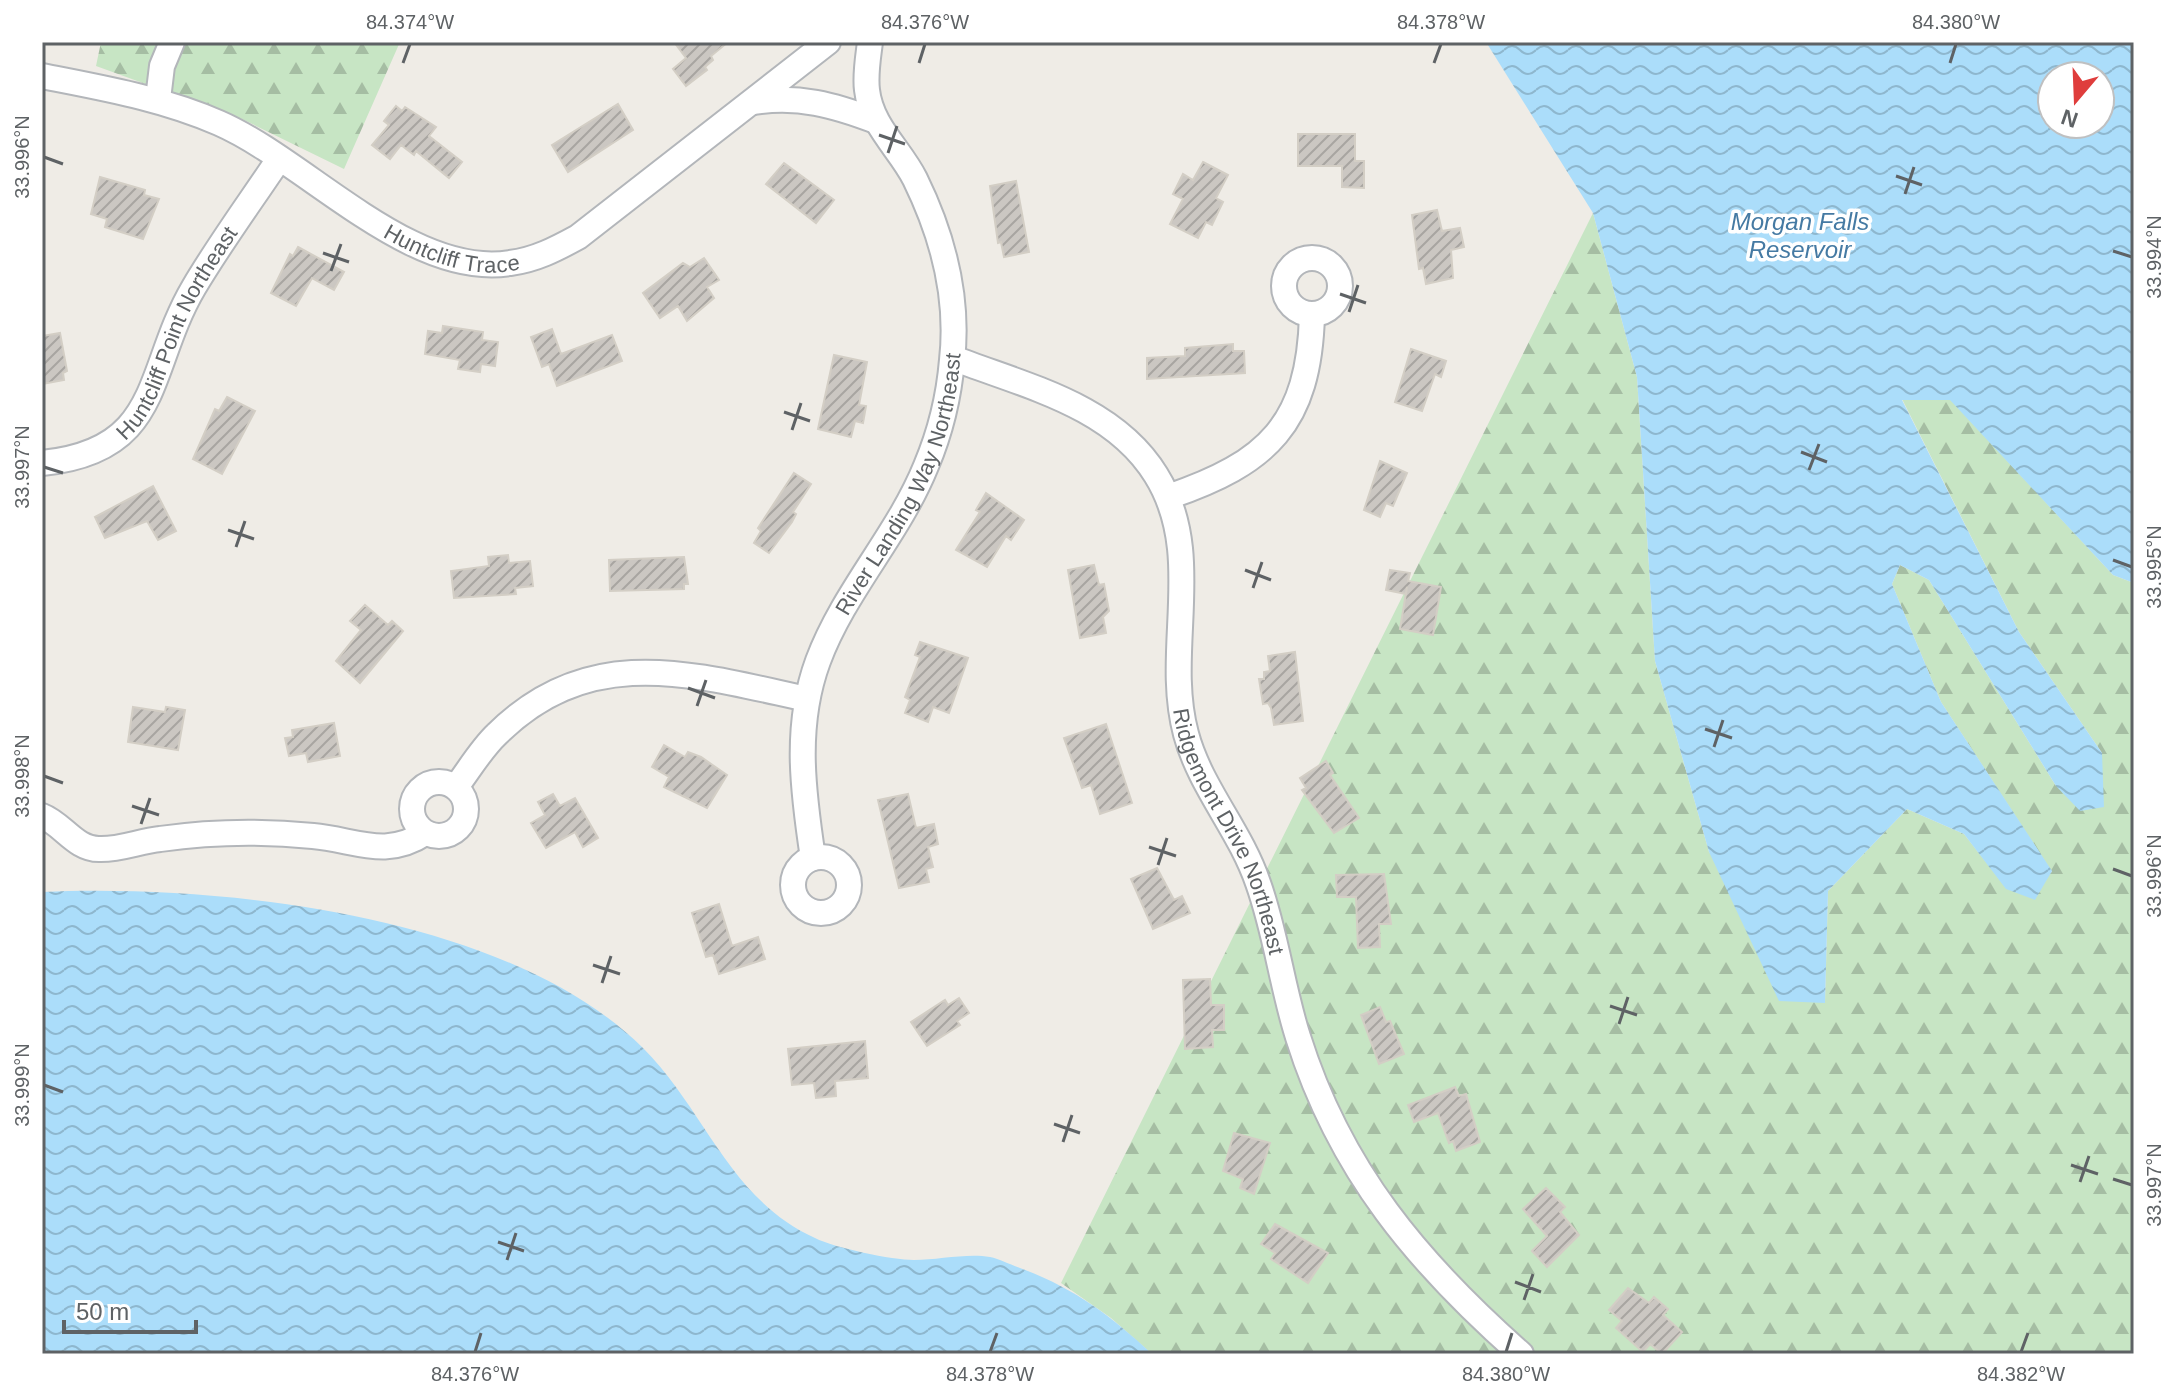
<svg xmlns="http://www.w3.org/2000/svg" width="2176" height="1396" viewBox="0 0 2176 1396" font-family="Helvetica,sans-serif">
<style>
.forest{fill:url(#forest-firs)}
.water{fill:url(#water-waves);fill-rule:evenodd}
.building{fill:url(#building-hatch);stroke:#d3cec5;stroke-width:2}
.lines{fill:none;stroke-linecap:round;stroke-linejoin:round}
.minor-casing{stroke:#b3b6ba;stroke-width:28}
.minor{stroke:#fff;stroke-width:24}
.ticks{fill:none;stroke:#5e6265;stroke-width:3}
.labels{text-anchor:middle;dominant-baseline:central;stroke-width:7;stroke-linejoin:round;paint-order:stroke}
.street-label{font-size:22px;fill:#5e6265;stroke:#fff}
.water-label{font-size:24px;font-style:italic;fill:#457aa3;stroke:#fff}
.neatline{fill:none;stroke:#5e6265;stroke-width:3}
.ticks-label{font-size:20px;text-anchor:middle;fill:#5e6265}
</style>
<defs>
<pattern id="forest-firs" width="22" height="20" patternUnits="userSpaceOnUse" patternTransform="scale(2)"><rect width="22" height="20" fill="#c7e5c4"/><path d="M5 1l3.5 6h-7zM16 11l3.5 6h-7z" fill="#a5bda3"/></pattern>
<pattern id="water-waves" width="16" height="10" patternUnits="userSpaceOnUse" patternTransform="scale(2)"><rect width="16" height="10" fill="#abddfa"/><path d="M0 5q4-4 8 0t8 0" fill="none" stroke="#8eb7ce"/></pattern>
<pattern id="building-hatch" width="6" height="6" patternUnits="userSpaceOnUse" patternTransform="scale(2)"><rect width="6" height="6" fill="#cbc7c2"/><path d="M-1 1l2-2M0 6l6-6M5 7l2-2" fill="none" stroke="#a8a5a1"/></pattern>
</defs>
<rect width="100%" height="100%" fill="#efece6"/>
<path class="forest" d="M101,42H400L344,169L242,119L96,66Z
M1593,213L1637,377L1655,661L1709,852L1825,1002L1828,891L1907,809L1964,834L2007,889L2052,872L1941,702L1892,584L1900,565L1929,580L2056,786L2102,753L2019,632L1902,399H1950L2113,575L2134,583V1354H1152L1111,1318L1061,1283Z"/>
<path class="water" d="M1486,42H2134V583L2113,575L1950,400H1902L2019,632L2102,753L2104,807L2080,811L2056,786L1929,580L1900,565L1892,584L1941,702L2052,871L2035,900L2006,889L1964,834L1907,809L1828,891L1825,1003L1779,1001L1709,852L1655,661L1637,377L1593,213ZM2052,76H2100V124H2052Z
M42,892C223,884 509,915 643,1048C706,1111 729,1199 815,1238C835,1248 892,1260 914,1260C938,1260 967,1253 990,1257C1000,1259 1011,1265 1020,1268C1074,1288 1110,1315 1152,1354H42Z"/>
<path class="building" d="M674,42H728L711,56L713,60L705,67L707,70L686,86L673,69L686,58Z
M618,104L633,130L568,172L552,145Z
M396,106L402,111L405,107L436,127L429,136L462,162L449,178L416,151L414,155L401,145L390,159L372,145L389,125L384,121Z
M1298,134H1355V161H1364V188L1342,187V166H1298Z
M1203,162L1228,175L1216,198L1223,202L1212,225L1206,222L1198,238L1170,224L1183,199L1173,194L1183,174L1193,180Z
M784,163L834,200L816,223L766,184Z
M100,177L145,190L144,195L159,199L143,239L105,227L107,219L91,214Z
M1016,181L1029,252L1004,257L1001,242L998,243L990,186Z
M1437,210L1442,231L1460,228L1464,247L1451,250L1453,278L1426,284L1423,268L1419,269L1412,215Z
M298,247L344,272L334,290L312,278L296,306L271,293L290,254L293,256Z
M704,258L719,280L707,287L714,298L687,321L678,306L660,318L643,293L683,263L690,267Z
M443,326L483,332L482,340L498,342L495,366L481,364L480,372L458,369L460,360L425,354L428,331L442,333Z
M552,329L561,354L612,335L622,361L557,386L549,364L542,367L531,337Z
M60,333L67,371L63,373L64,380L42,384V336Z
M1233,344V351H1244L1245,373L1147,379V358L1185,356V348Z
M1411,349L1446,361L1441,377L1435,374L1422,411L1395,402Z
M834,355L867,362L859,405L866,406L863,423L855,421L851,437L818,429Z
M227,397L255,411L222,474L193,459L215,409L219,411Z
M1380,461L1407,473L1393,506L1386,503L1380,517L1364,510Z
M794,473L811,484L793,512L796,514L792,522L769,553L754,543L761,531L758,528Z
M153,486L176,531L158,540L147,521L105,538L95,517Z
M986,493L1024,520L1011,540L1006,536L987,567L956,550L980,512L976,510Z
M508,555L509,563L530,561L533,586L515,588L516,594L454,598L451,571L489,566L488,557Z
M684,557L688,584H684V589L610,591L609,560Z
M1094,565L1099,585L1104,584L1109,611L1103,617L1106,633L1080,638L1068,570Z
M1390,570L1410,573L1408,581L1441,587L1433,635L1400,629L1407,587L1406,594L1386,590Z
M365,605L388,625L392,621L403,631L360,683L336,661L361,630L350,621Z
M920,642L968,658L949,713L933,707L928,722L905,713L910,700L905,697L920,657L915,655Z
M1295,652L1303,721L1274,725L1271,708L1268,703L1263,704L1259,679H1264V672L1270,671L1268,656Z
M133,707L165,712L166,707L185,710L178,750L128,742Z
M334,723L340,756L308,762L306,753L289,756L285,738L293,737L292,730Z
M1106,724L1132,803L1100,814L1091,785L1082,788L1064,738Z
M664,745L685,757L688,752L701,757L727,775L707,808L664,787L669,777L652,767Z
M1326,761L1333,773L1330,775L1359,818L1334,833L1302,790L1306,788L1300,778Z
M553,794L560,806L575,798L598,838L583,847L575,832L546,848L531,823L545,815L538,802Z
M908,794L916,828L934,824L938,844L928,847L933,867L926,869L929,882L899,888L878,800Z
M1157,868L1174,900L1182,896L1190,913L1153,929L1131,879Z
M1384,874L1391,924H1379L1380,947L1358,948L1356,897H1337L1336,875Z
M719,904L732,946L758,937L765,959L719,974L713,955L706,957L692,913Z
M1210,979L1211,1005H1224V1030H1212L1213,1047L1185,1049L1183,980Z
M959,998L969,1013L957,1021L960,1025L927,1046L911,1022L945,1000L948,1005Z
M1380,1007L1386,1022L1390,1021L1404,1054L1379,1064L1361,1015Z
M865,1041L868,1078L835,1081L836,1096L816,1098L814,1083L792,1085L788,1049Z
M1455,1087L1459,1096L1466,1094L1480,1142L1456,1151L1453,1141L1449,1143L1438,1113L1414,1122L1408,1105Z
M1234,1133L1270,1143L1254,1194L1240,1188L1243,1179L1223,1171Z
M1546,1188L1565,1207L1560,1212L1579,1235L1547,1267L1532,1251L1547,1236L1523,1209Z
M1275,1224L1328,1253L1308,1283L1271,1259L1275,1253L1261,1244Z
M1628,1288L1649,1303L1654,1297L1668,1309L1663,1315L1682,1332L1662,1354L1650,1344L1643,1352L1616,1328L1622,1321L1609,1310Z"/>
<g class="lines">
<defs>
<g id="minor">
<path id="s1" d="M42,76C102,88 162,98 219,123C306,161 411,279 510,263C535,260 556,249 578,237L828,42"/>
<path d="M158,99L162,66L172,42"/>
<path d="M754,102C798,95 834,105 876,121"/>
<circle cx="1312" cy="286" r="28"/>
<path id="s2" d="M953,358C1025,386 1113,405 1156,475C1206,555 1163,649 1186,734C1200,787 1240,830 1258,883C1276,933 1282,987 1298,1037C1340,1171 1418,1263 1521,1354"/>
<path id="s3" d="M42,463C164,451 145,370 194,287C220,243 251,201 279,159"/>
<path d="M1168,497C1268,463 1309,424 1312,315"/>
<circle cx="439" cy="809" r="27"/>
<path d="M456,787C469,770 481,749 497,734C591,641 695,675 807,699"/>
<path d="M42,816C63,824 75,849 99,849C119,850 140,841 160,839C209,832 264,831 313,836C356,840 386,859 425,833"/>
<circle cx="821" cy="885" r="28"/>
<path id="s4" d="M813,858C803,792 794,726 818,661C844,591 898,535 926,466C940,433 949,396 952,360C959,297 943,236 915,179C900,149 871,126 867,90C865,75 868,58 870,42"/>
</g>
</defs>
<use href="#minor" class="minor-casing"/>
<use href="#minor" class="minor"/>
</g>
<path class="ticks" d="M403,63L410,44M919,63L925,44M1434,63L1441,44M1950,63L1956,44M879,135L905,144M888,153L897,126M44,157L63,164M1896,176L1922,185M1905,194L1914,167M2113,251L2132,257M323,253L349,262M331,271L341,244M1340,294L1366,303M1349,312L1358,285M784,412L810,421M792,430L801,403M1801,452L1827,462M44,467L63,473M1809,470L1819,444M228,530L254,539M236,547L245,521M2113,560L2132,567M1245,570L1271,580M1253,588L1262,562M688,688L715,698M697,706L706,680M1705,729L1732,738M1714,747L1723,720M44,776L63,783M132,806L159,815M141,824L150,798M1149,847L1176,856M1158,865L1167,838M2113,869L2132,876M593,965L620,974M602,983L611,956M1610,1006L1637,1015M1619,1024L1628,997M44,1085L63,1092M1054,1124L1080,1133M1063,1142L1072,1115M2071,1165L2098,1174M2113,1179L2132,1185M2080,1182L2089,1156M498,1242L524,1251M507,1260L516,1233M1515,1282L1541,1292M1524,1300L1533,1274M475,1352L481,1333M990,1352L997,1333M1506,1352L1512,1333M2021,1352L2028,1333"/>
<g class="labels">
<g class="street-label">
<text stroke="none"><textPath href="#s1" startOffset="452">Huntcliff Trace</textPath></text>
<text stroke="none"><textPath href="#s3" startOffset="202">Huntcliff Point Northeast</textPath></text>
<text stroke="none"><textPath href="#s4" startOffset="396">River Landing Way Northeast</textPath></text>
<text stroke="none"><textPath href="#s2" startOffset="610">Ridgemont Drive Northeast</textPath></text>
</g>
<g class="water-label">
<text x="1800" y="221">Morgan Falls<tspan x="1800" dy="28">Reservoir</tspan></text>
</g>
</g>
<rect width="2176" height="1396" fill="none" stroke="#ffffff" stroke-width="88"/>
<g transform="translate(2076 100) rotate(199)"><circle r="38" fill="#ffffff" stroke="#bfc0c1" stroke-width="2"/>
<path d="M0-6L14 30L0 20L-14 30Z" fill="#df3d3c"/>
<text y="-12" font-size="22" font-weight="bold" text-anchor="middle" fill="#5e6265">N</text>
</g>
<path d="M64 1320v12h132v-12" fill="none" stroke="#5e6265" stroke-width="4"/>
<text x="76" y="1320" font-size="24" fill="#5e6265" stroke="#ffffff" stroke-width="6" paint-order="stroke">50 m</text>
<rect x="44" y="44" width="2088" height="1308" class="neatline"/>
<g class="ticks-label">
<text x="410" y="29">84.374°W</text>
<text x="925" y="29">84.376°W</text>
<text x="1441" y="29">84.378°W</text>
<text x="1956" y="29">84.380°W</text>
<text transform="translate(22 157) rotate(-90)" y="7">33.996°N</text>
<text transform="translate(2154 257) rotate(-90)" y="7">33.994°N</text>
<text transform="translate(22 467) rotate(-90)" y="7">33.997°N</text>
<text transform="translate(2154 567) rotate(-90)" y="7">33.995°N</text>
<text transform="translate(22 776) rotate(-90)" y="7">33.998°N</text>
<text transform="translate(2154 876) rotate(-90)" y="7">33.996°N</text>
<text transform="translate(22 1085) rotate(-90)" y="7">33.999°N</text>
<text transform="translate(2154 1185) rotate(-90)" y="7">33.997°N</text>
<text x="475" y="1381">84.376°W</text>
<text x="990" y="1381">84.378°W</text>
<text x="1506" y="1381">84.380°W</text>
<text x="2021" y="1381">84.382°W</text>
</g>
</svg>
